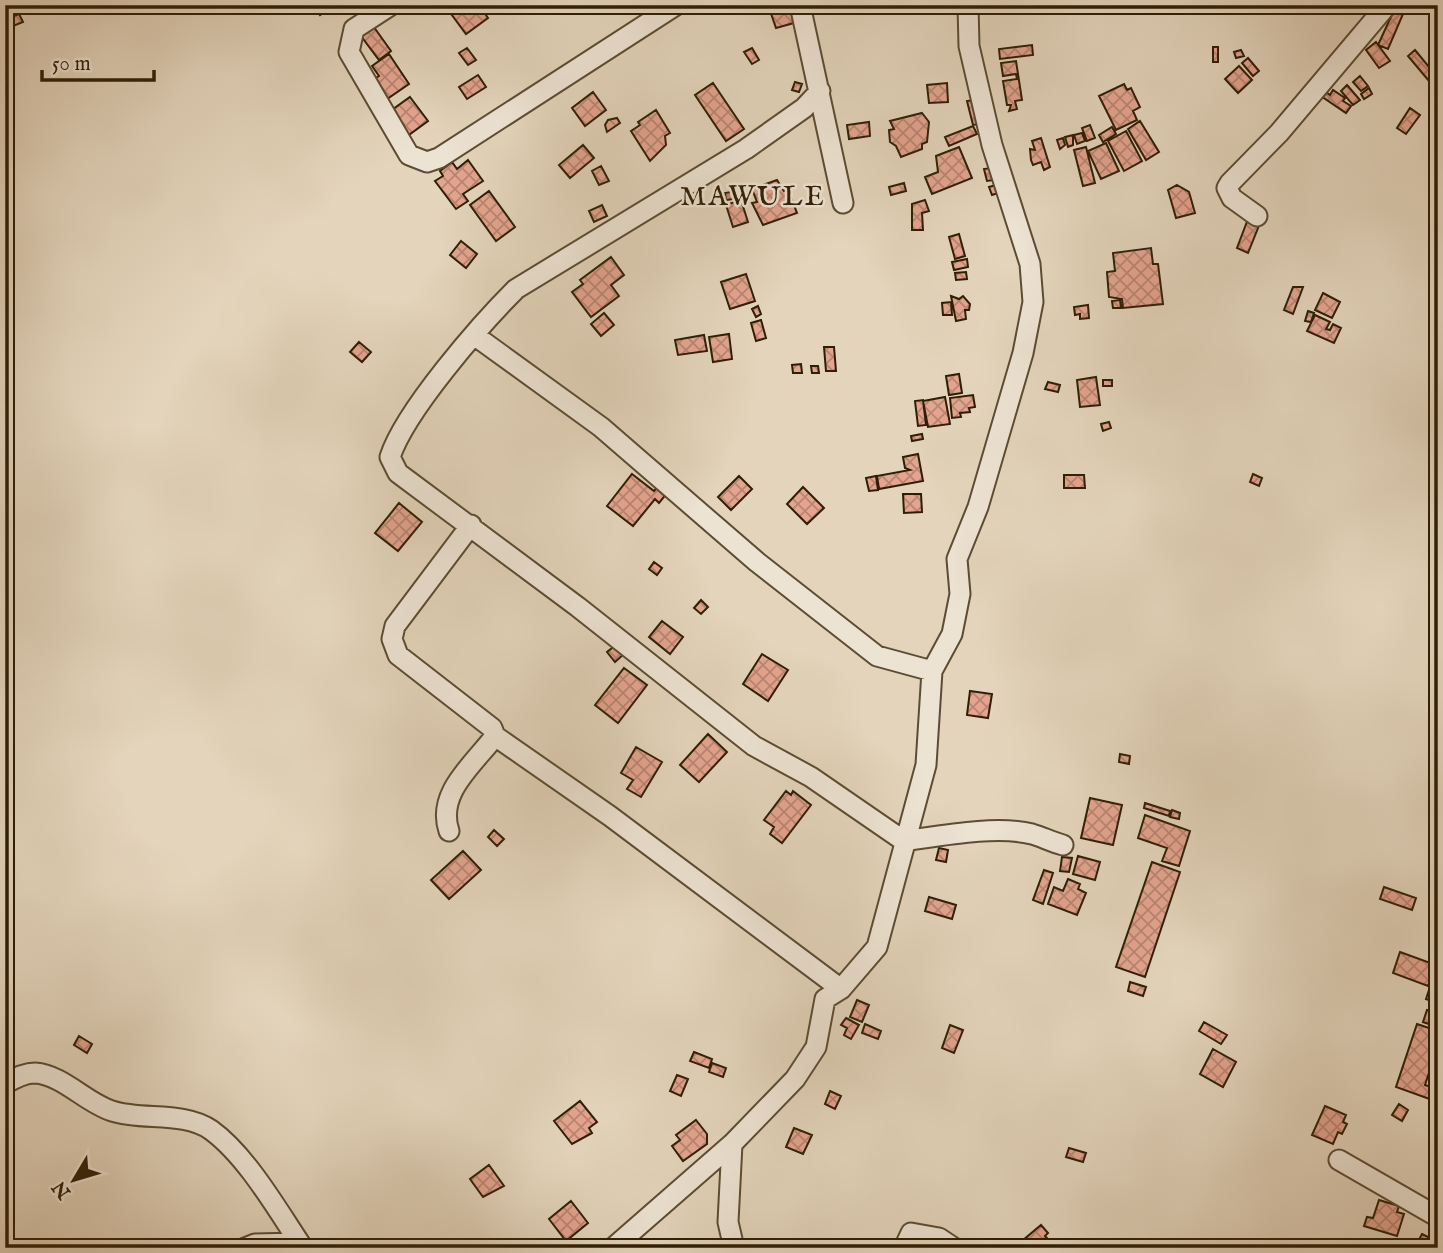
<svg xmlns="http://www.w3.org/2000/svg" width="1443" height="1253" viewBox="0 0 1443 1253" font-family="'IM FELL English',serif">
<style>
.building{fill:url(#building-cross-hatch);stroke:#2f1e06;stroke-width:2}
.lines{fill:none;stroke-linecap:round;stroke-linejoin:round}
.minor-casing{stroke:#5c4c33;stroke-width:23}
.minor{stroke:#ede3d3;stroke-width:19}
.labels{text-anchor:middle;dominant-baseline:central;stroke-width:5;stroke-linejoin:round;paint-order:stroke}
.quarter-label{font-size:28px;letter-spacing:2px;fill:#2f1e06;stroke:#ede3d3}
</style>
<defs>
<pattern id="building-cross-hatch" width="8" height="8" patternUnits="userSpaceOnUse" patternTransform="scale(1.75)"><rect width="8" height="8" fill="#e4a48f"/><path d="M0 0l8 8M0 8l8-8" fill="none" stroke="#b98573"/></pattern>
</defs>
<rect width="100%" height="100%" fill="#e3d4bb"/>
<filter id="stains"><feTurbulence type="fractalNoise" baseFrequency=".00286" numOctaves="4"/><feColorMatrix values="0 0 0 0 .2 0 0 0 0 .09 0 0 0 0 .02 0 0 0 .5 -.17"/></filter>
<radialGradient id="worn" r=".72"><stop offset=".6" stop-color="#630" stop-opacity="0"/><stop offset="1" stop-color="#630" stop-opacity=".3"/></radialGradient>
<path class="building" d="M11,5H30L31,8L13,13Z
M313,5H328L330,8L320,15Z
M449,5H479L488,18L466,34L446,7Z
M778,5H789L794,23L776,28L769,8Z
M1394,10L1403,14L1388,49L1378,45Z
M19,14L23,22L13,26L9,18Z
M371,23L391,51L379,60L358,32Z
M1376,42L1390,61L1379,68L1366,50Z
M1032,45L1033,55L1000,59L999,49Z
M1213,47H1218V62H1213Z
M467,48L476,60L468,65L459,53Z
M752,48L759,60L752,64L744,52Z
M1241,50L1244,56L1236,58L1234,52Z
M1415,50L1434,73L1429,81L1408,56Z
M389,54L409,84L387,99L374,79L379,76L372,66Z
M1248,58L1259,71L1253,76L1242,63Z
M1016,61L1022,100L1015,101L1017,109L1009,111L1011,105H1007L1003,81L1017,79L1016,74L1003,76L1001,63Z
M1239,66L1252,80L1238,93L1225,79Z
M478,75L486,87L467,99L459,87Z
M1360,76L1368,86L1361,91L1353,82Z
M795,82L802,84L799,92L792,90Z
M713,83L744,129L726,141L695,95Z
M947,83L948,102L929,103L927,85Z
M1124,84L1127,90L1131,88L1140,107L1133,111L1137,120L1116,130L1099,96Z
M1347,85L1360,100L1353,105L1341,91Z
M1369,88L1372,94L1364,99L1361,94Z
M1322,89L1330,95L1333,90L1345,98L1343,101L1351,106L1346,113L1318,94Z
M593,92L606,110L585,126L572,108Z
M410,97L428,121L406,137L389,112Z
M974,100L980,124L973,125L967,101Z
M1410,108L1420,115L1406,134L1397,128Z
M656,110L670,133L665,136L666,145L650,161L631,131L640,125L638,122Z
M922,113L929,122L927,142L922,144V149L901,157L896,146L890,142L889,130L894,129L890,121Z
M617,118L620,123L607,132L605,125L608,120Z
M1140,121L1159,152L1146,160L1128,129Z
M869,122L870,136L849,139L847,125Z
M1090,125L1095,138L1087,141L1082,128Z
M973,126L977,134L949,146L945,137Z
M1112,127L1116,134L1103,142L1099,135Z
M1126,131L1142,161L1124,171L1108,141Z
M1082,133L1085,141L1077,144L1074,135Z
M1073,135V145L1068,147L1065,137Z
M1041,138L1050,167L1044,170L1041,162L1033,165L1031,160L1030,149L1035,150L1032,141Z
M1063,138L1065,145L1060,149L1057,140Z
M1106,143L1119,171L1101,179L1088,151Z
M583,145L594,158L570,178L559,165Z
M959,147L972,178L932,194L925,177L938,172L936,156Z
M1086,147L1095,183L1083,186L1074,150Z
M468,160L483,181L463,194L468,201L456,209L435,181L443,176L440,171L452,162L457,169Z
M601,166L609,181L599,185L592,171Z
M991,168L994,180L987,181L984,169Z
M777,180L784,191L788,190L797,213L763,225L752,203L757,202L752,189Z
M904,183L906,191L891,195L889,187Z
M996,185L998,193L992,195L989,187Z
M1177,185L1189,192L1195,213L1176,218L1168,190Z
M489,191L515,227L496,241L470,205Z
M732,192L733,199L726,200L725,193Z
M741,200L748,222L733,227L726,205Z
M925,200L929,211L922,213L923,230H912V204Z
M602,205L607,216L594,222L589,211Z
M1248,219L1260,223L1248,253L1237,248Z
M959,234L965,256L955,259L949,237Z
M461,241L477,254L466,268L450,255Z
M1151,248L1153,264H1158L1163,304L1123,308L1122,299L1109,297L1107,272L1115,271L1113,253Z
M611,257L624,275L611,285L619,296L591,317L572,292L583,284L580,280Z
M967,259L968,267L954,270L952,262Z
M966,272L967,279L956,280L955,273Z
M746,274L755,301L730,309L721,282Z
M1293,287H1303L1293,314L1284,310Z
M1323,293L1340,302L1332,318L1315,310Z
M951,296L959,299L963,296L970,304L969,310H965L966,319L956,321Z
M1120,300L1121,308H1113L1112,301Z
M951,302L952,315H943L942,303Z
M1088,305L1089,318L1080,319V314L1075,315L1074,307Z
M758,306L761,314L756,317L752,309Z
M1308,311L1314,313L1311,322L1305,321Z
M604,313L614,325L601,336L591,324Z
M1315,315L1330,322L1326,329L1330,330L1333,324L1341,328L1334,343L1307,331Z
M761,320L766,338L756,341L751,323Z
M729,334L732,359L713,362L709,337Z
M704,335L707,351L678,355L675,340Z
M359,342L371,352L362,362L350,352Z
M824,347H834L836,371H826Z
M801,364L802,373H793L792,365Z
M811,366H818L819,373H812Z
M959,374L962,393L949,395L946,376Z
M1096,377L1100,405L1080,407L1077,380Z
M1103,380H1112V386H1103Z
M1048,382L1060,385L1058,392L1045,389Z
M973,395L975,407L969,408L970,412L960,413L961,417L952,418L950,398Z
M945,397L950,424L928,427L923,401Z
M923,400L926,425L918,426L915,401Z
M1109,422L1111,428L1103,431L1101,424Z
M922,434L923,439L912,441L911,436Z
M918,454L923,481L879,489L877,476L910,470L905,468L903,457Z
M632,474L654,491L659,485L668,492L659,503L655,499L633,526L607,506Z
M1253,474L1262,478L1259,486L1250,482Z
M1064,475H1084L1085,488H1064Z
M739,476L752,489L731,510L718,497Z
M876,476L878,490L869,491L866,478Z
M803,487L824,508L807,524L787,504Z
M903,494H921L922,512L904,513Z
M399,503L422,522L398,551L375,533Z
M654,562L662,568L657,575L649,569Z
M701,600L708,607L701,614L694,608Z
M662,621L683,637L670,654L649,637Z
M617,644L625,653L615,662L607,652Z
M762,654L788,670L768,701L743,684Z
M624,668L647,685L618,723L595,705Z
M970,691L992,694L988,718L967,715Z
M708,734L727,752L699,782L680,765Z
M636,747L662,762L641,797L627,789L633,780L621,773Z
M1120,754L1130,756L1129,764L1119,762Z
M786,791L791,795L793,791L811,805L782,843L770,834L774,827L764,820Z
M1090,798L1122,805L1113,845L1081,838Z
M1145,803L1170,811L1169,816L1144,808Z
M1172,810L1180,813L1179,819L1170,817Z
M1145,815L1190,831L1179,866L1162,861L1167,848L1138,838Z
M494,830L504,839L497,846L488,837Z
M939,848L948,850L946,862L936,860Z
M463,851L481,870L449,899L431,880Z
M1078,856L1100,862L1095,880L1073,874Z
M1062,857L1072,858L1069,872L1060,871Z
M1152,862L1180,872L1145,977L1116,967Z
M1044,870L1053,873L1043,904L1033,900Z
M1068,879L1080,884L1078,889L1086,893L1077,915L1048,904L1054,887L1063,891Z
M1384,887L1416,898L1412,910L1380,899Z
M929,897L956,905L952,919L925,911Z
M1400,952L1436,965L1428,986L1393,973Z
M1438,962V1003L1426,999Z
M1130,982L1146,987L1143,996L1128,991Z
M857,1000L869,1005L862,1022L850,1017Z
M1427,1010L1438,1013V1027L1423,1022Z
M846,1018L859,1025L851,1039L844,1035L847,1028L841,1025Z
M1204,1022L1227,1035L1221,1044L1199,1031Z
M865,1024L881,1031L878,1039L862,1033Z
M1417,1024L1438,1031V1045L1425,1085L1438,1089V1102L1396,1087Z
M950,1025L963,1030L954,1053L942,1048Z
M79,1036L92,1044L87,1053L74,1045Z
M1213,1049L1236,1062L1223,1087L1200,1074Z
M694,1052L712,1059L709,1068L690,1061Z
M712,1063L726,1068L723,1077L709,1072Z
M677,1075L688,1079L681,1096L670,1091Z
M830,1091L841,1096L835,1109L825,1104Z
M580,1101L597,1122L589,1128L592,1133L572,1144L554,1121Z
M1399,1104L1408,1110L1402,1121L1392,1115Z
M1325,1106L1346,1115L1343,1122L1347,1124L1342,1134L1338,1132L1333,1144L1312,1135Z
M696,1120L707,1134V1144L683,1161L672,1146L680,1140L676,1135Z
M794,1128L812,1135L803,1154L786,1147Z
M1069,1148L1086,1153L1083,1162L1066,1157Z
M489,1165L504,1186L483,1197L470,1179Z
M1379,1200L1399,1206L1397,1212L1404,1214L1397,1236L1364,1226L1367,1217L1373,1218Z
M571,1201L588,1223L566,1241L549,1219Z
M1041,1225L1048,1233L1045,1236L1056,1248H1027L1022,1241Z
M1422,1234L1438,1242V1248L1416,1245Z
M919,1239L935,1248H914Z"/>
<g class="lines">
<defs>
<path id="minor" d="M391,5L354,29L349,52L409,155L427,162L439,158L676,5
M800,5L843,203
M820,91L804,108L746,149L516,289C480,325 405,411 390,457L398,473L578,607L754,746L811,777L904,841C940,836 996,825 1032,834C1042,837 1052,842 1063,845
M1257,216L1232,198L1227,188L1230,183L1279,133L1387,5
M474,335L601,427L757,562L877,656L932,671
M495,736L610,816L841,989
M449,831C436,793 474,764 495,736L492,728L398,655L392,639L395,626L471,525
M5,1084C13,1079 25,1073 35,1073C63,1075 86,1103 112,1111C142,1121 184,1111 211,1130C247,1156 278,1211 303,1248
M732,1144L728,1222L734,1248
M1339,1160L1438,1217
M245,1248L255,1244L299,1243
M613,1248L732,1144L795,1079L816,1047L825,999L841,989L877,947L926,765L932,671L952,634L960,594L957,559L978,507L1023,353L1033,302L1030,264L992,145L969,46L968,5
M904,1248L911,1233L939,1238L954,1248"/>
</defs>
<use href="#minor" class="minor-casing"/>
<use href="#minor" class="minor"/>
</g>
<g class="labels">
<g class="quarter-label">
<text x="753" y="197">MAWULE</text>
</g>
</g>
<rect width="1443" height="1253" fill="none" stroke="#e3d4bb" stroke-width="28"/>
<rect x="7" y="7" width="1429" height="1239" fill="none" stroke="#2f1e06" stroke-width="3.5"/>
<rect x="14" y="14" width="1415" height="1225" fill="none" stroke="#2f1e06" stroke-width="2"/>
<g transform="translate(74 1180) rotate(232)" stroke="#ede3d3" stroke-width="5" paint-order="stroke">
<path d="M0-5L12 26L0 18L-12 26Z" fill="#2f1e06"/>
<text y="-10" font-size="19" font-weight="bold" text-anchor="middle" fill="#2f1e06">N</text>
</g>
<path d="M42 70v10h112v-10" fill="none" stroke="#2f1e06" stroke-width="3.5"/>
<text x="52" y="70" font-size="21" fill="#2f1e06" stroke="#ede3d3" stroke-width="5" paint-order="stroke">50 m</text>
<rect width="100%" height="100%" filter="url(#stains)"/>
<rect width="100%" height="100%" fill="url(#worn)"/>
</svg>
